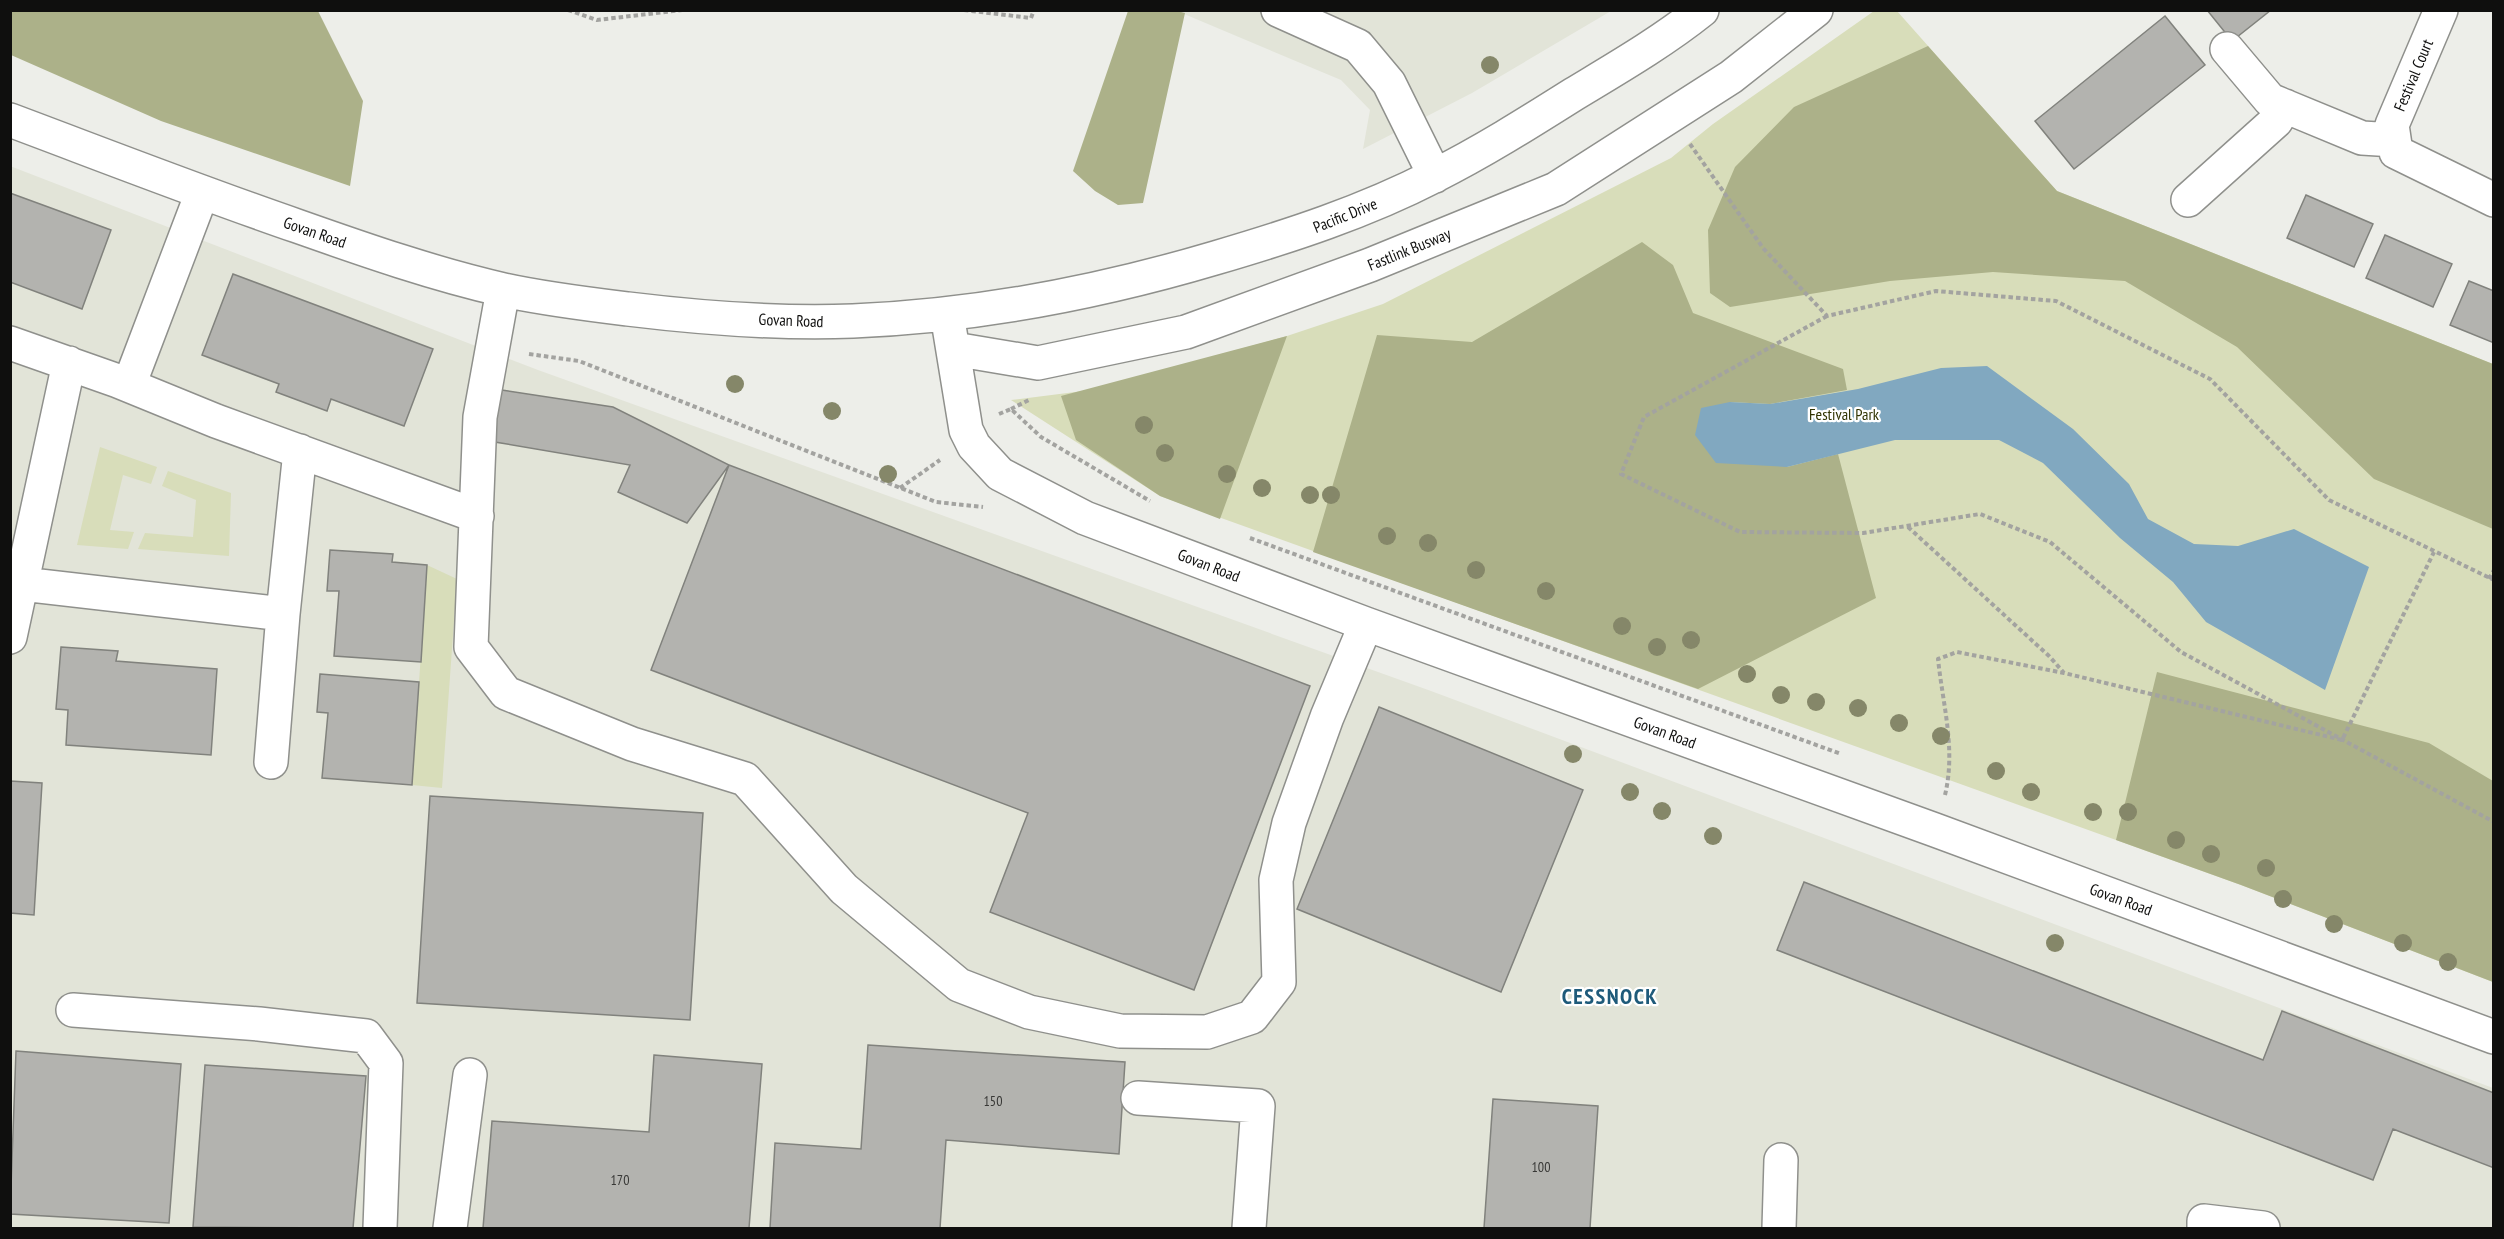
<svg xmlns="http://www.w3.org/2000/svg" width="2504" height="1239" viewBox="0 0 2504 1239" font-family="'PT Sans Narrow',sans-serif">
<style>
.built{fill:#e2e4d8}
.green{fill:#d8ddba}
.forest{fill:#acb189}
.water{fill:#81a8c0}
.building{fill:#b3b3af;stroke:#81827d;stroke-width:1.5}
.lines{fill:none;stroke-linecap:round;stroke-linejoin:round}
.minor-casing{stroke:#8f908c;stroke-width:36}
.path{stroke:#a3a3a0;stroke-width:4;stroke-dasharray:4.5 3;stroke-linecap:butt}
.minor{stroke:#fff;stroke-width:33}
.tree{fill:#858769}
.labels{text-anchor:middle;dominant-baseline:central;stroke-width:4.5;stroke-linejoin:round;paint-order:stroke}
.number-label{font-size:14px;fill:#383836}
.street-label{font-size:16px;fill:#0f0f0e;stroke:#fff}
.park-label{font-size:16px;fill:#303301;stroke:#fff}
.district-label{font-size:22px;font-weight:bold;letter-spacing:1.5px;fill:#1e5a7a;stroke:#fff}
</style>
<rect width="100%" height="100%" fill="#edeee9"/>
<path class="built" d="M1177,11H1611L1472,93L1363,149L1370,110L1341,80Z
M10,166L538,370L1431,691L2493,1088V1228H11Z"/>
<path class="green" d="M1874,11H1897L2057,191L2493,364V982L2241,885L1160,496L1011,400L1091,390L1287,336L1383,304L1671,158L1713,124Z
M100,447L157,467L151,484L123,475L110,530L134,532L128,549L77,545Z
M168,471L231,493L229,556L138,549L145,533L193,537L196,500L162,486Z
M427,565L457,579L442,788L412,785Z"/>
<path class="forest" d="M11,10L318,11L363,101L350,186L161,121L11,55Z
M1177,11L1185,13L1143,203L1118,205L1095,191L1073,171L1128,11Z
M1928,46L2057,191L2493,364V529L2374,479L2237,347L2125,281L1993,272L1890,281L1730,307L1710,293L1708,230L1735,167L1794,107Z
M1642,242L1673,265L1693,313L1843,369L1847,390L1770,404L1730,402L1787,467L1838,454L1876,598L1698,689L1313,552L1377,335L1472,342Z
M1287,336L1220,519L1160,496L1076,440L1061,396Z
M2157,672L2429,743L2493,781V982L2241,885L2116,840Z"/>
<path class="water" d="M1987,366L2073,429L2129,484L2148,519L2194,544L2238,546L2294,529L2369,567L2325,690L2206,622L2173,582L2120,538L2043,463L1999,440H1895L1787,467L1716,463L1695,435L1701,408L1730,402L1770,404L1858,389L1941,368Z"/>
<path class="building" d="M2207,10H2271L2232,41Z
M2165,16L2205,65L2074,169L2035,121Z
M10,193L111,230L82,309L10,282Z
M2306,195L2373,224L2354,267L2287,238Z
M2385,235L2452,264L2433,307L2366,278Z
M233,274L433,349L404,426L331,399L327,411L276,392L279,384L202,355Z
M2469,281L2494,291V343L2450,325Z
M495,389L613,407L729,465L687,523L618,492L630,465L495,442Z
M729,465L1310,686L1194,990L990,912L1028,813L651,670Z
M330,550L393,554L392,562L427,565L421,662L334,656L339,591H327Z
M61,647L118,651L116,661L217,669L211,755L66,745L68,710L56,709Z
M320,674L419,682L412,785L322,778L328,713L317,712Z
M1379,707L1583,790L1501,992L1297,909Z
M10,781L42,783L34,915L10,913Z
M430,796L703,813L690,1020L417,1003Z
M1804,882L2263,1060L2282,1011L2494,1093V1168L2393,1129L2373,1180L1777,950Z
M868,1045L1125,1062L1119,1154L946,1140L940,1228H770L775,1143L861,1149Z
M16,1051L181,1064L169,1223L10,1214Z
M654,1055L762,1064L749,1228H483L492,1121L649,1132Z
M205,1065L366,1076L353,1228L193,1227Z
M1493,1099L1598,1106L1590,1228H1484Z"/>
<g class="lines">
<defs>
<path id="minor" d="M1278,10L1358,46L1389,83L1435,176
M2441,10L2392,125L2396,152L2494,200
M2227,49L2270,100L2362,138L2394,140
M10,120C106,156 201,193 297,226C365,250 434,274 504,290C545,299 587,304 628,309C702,318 778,324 853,321C976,316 1097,293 1215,258C1290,236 1364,212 1434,176C1482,152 1528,123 1574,94C1617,68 1662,42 1702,10
M2188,200L2276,121L2285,106
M503,290L480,417L471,647L506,693L632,744L745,779L844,889L959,985L1029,1012L1120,1031L1207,1032L1252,1017L1279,982L1276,880L1289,823L1327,717L1366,624
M947,314L966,430L974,446L1000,474L1085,518L1366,624L1935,830L2494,1037
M10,343L118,381L216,421L477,516
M954,349L1038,363L1186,332L1370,265L1556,189L1731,77L1816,10
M129,385L202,193
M22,584L283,614L300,451
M10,637L69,363
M271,762L283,614
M73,1010L259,1024L366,1036L386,1063L380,1228
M1138,1098L1258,1106L1249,1228
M450,1228L470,1075
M1779,1228L1781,1160
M2204,1228V1221L2263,1228"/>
</defs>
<use href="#minor" class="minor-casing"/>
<path class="path" d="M568,10L597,20L682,10
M964,10L1031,18L1034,10
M1690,144L1763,248L1827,316L1936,291L2056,301L2210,379L2329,500L2494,580
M1827,316L1644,417L1621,474L1740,532L1863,533L1980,514L2050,542L2181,652L2494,822
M529,354L579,361L936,502L983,507
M1011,409L1029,400
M999,414L1011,409L1041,437L1150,501
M900,488L940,460
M1908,527L2049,656L2064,673
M1250,538L1841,754
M2489,579L2494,570
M1945,795C1956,749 1943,706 1938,659L1957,652L2064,673L2342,740L2434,552"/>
<use href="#minor" class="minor"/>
</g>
<g class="tree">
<circle cx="1490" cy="65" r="9"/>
<circle cx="735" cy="384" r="9"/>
<circle cx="832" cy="411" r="9"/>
<circle cx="1144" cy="425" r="9"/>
<circle cx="1165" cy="453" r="9"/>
<circle cx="888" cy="474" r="9"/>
<circle cx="1227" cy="474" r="9"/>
<circle cx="1262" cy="488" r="9"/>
<circle cx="1310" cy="495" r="9"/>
<circle cx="1331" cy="495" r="9"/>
<circle cx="1387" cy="536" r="9"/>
<circle cx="1428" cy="543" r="9"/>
<circle cx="1476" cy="570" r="9"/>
<circle cx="1546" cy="591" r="9"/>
<circle cx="1622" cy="626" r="9"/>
<circle cx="1691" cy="640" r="9"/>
<circle cx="1657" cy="647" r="9"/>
<circle cx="1747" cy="674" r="9"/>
<circle cx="1781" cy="695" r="9"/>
<circle cx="1816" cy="702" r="9"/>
<circle cx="1858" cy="708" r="9"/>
<circle cx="1899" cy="723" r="9"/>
<circle cx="1941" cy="736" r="9"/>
<circle cx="1573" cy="754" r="9"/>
<circle cx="1996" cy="771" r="9"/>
<circle cx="1630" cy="792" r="9"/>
<circle cx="2031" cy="792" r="9"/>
<circle cx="1662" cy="811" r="9"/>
<circle cx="2093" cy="812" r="9"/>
<circle cx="2128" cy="812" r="9"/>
<circle cx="1713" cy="836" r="9"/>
<circle cx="2176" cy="840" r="9"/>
<circle cx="2211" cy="854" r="9"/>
<circle cx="2266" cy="868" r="9"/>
<circle cx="2283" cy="899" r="9"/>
<circle cx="2334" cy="924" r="9"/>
<circle cx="2055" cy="943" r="9"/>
<circle cx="2403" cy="943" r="9"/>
<circle cx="2448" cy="962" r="9"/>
</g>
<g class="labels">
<g class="number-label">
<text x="993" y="1101">150</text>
<text x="1541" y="1167">100</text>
<text x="620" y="1180">170</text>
</g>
<g class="street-label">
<text transform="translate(2413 75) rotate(-67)">Festival Court</text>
<text transform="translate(1345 215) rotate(-22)">Pacific Drive</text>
<text transform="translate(315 232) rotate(19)">Govan Road</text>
<text transform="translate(1409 249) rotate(-22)">Fastlink Busway</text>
<text transform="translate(791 320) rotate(2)">Govan Road</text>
<text transform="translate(1209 565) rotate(21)">Govan Road</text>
<text transform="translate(1665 732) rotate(20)">Govan Road</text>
<text transform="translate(2121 899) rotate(20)">Govan Road</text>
</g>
<g class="park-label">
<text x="1844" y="414">Festival Park</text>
</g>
<g class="district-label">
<text x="1610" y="996">CESSNOCK</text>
</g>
</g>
<rect width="2504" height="1239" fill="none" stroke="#0f0f0e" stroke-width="24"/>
</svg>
